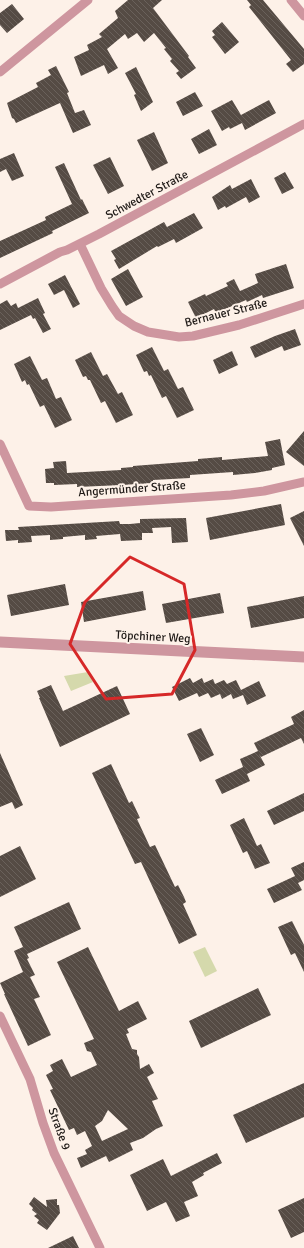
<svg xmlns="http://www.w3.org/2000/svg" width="304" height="1248" viewBox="0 0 304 1248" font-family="Signika,sans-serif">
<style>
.green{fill:#d5d9ac}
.building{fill:url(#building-back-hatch);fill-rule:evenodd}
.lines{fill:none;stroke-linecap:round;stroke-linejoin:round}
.minor{stroke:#ce969f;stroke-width:9}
.tertiary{stroke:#ce969f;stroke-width:11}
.marked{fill:none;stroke:#d62828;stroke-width:3;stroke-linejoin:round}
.labels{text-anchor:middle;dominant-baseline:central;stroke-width:4;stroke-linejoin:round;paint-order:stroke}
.street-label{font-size:12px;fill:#1e1916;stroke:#fdf1e8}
</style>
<defs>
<pattern id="building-back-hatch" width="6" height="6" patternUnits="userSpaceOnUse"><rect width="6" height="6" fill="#554b44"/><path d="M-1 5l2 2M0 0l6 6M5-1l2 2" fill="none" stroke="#6a615b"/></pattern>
</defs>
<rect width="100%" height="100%" fill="#fdf1e8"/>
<path class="green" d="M88,672L93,682L71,691L64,676Z
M205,947L217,971L205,977L193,952Z"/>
<path class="building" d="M128,0H162L153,8L189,56L188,57L196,68L181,79L176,73L179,71L170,61L172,59L164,49L166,48L154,33L144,42L137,33L128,39L125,34L107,49L118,68L108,74L104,65L81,76L74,57L89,50L87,45L102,37L99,34L118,18L115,11Z
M247,0H263L304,49V64L293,72L286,64L291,60L249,7L251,5Z
M12,4L24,19L7,33L0,25V13Z
M222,22L239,42L225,54L212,37L215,35L212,31Z
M56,66L69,92L67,93L75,113L84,110L91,125L73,133L60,103L16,123L14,119L12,118L7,103L38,87L36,83L51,75L48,70Z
M136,67L153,102L141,111L134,95L136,94L125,73Z
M195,92L203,106L183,116L176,102Z
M232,100L241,115L269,100L276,113L245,130L242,123L230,129L229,127L222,131L211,111Z
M209,129L217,145L199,154L191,139Z
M154,132L168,163L152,171L137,140Z
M14,153L24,176L12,181L6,169L0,172V159Z
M110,157L124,186L108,194L93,165Z
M64,163L81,200L82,199L89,213L52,231L53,233L0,258V241L46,220L45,217L72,204L55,167Z
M285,172L294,188L282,194L274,178Z
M251,179L260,197L249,203L246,197L226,208L225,206L218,210L212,197L230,185L232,189Z
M194,213L203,228L176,243L174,239L158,247L157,246L119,269L114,260L116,259L111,251L164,222L167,227Z
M286,264L294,288L263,298L262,295L247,302L246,300L216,313L214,309L196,318L188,302L205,294L206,296L228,286L226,283L234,279L240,291L258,283L255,274Z
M128,269L143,297L126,306L111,279Z
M65,275L80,304L73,308L64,290L54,295L48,284Z
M38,298L45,313L43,314L51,329L43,333L35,318L33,319L31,315L0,330V304L7,300L11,306L16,303L18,308Z
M295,329L301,345L284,351L282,346L255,358L250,347L275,336Z
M152,347L164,371L168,369L178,389L183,387L194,410L177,418L166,396L162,398L151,375L149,376L147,371L144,372L136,355Z
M232,351L238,365L219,374L213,360Z
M91,352L103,376L107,374L118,394L122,392L133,415L116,423L105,401L101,403L90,380H88L86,376L83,377L75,360Z
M30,356L42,380L47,378L56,399L61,397L72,420L55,428L44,405L40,407L29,384L27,385L25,380L22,382L14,364Z
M304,431V466L286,452Z
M280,439L285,465L272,468V470L255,473L233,475V472L190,475V478L153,480V483L122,485L77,487V484L54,485V483H46L45,469L54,468L53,462L66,461L67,473L121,470V468L133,467V466L198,461V459L222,457V460L268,456L265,442Z
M281,504L285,525L210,540L206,518Z
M304,511V546L290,518Z
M186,518L188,542L172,543L171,527L152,528L153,533H142V540L121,541L120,534L96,536L97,539L85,540V535L63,537V539L50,540V535L31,536L32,542L18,543V540L6,541L5,530H19L18,527L119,521L120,524H130L140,523V519Z
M65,584L69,605L11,616L7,595Z
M143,591L146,610L84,622L81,602Z
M220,593L224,613L166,623L162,604Z
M304,596V618L251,628L247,607Z
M190,678L193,683L202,678L204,683L213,679L215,684L224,680L227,684L236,680L241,690L259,681L266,696L247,705L243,695L233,699L231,694L222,699L220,694L211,698L208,693L199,697L197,693L179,701L172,687Z
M51,685L63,711L117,686L130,714L60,747L39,698H40L37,691Z
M304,710V744L301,738L261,757L259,754L265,765L247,774L250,781L222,794L215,780L243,767L240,759L258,751L254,743L294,724L291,717Z
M201,728L214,755L200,762L187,734Z
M0,753L23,805L15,809L12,802L0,807Z
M111,764L129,803L132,801L140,818L137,819L150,847L155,845L175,887L178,885L184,897L186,902L183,904L197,935L179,944L141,862L135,864L92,773Z
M304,793V811L274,825L267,811Z
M244,818L257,846L261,844L270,863L255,869L247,851L243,853L230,825Z
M20,846L36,879L0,897V856Z
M304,862V880L298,883L302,890L274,903L267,889L295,876L291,868Z
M69,902L81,929L27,954L29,958L27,959L35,975L30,977L40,997L34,999L51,1035L28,1046L4,994H5L0,983L23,972L14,951L23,947L14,927Z
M292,921L304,945V972L295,953L291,955L278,927Z
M88,947L119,1011L138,1001L147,1019L127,1029L129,1033L126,1034L132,1049L137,1050V1054L139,1057L140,1069L149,1064L154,1073L147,1077L158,1099L152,1101L163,1126L156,1129L143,1138L130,1143L133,1150L109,1162L106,1156L81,1168L77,1158L87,1154L85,1150L92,1146L85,1131L77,1135L74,1128L69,1130L50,1090L53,1089L46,1075L53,1071L50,1065L62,1059L71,1077L97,1065L91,1052L87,1051L84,1043L94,1039L57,962ZM108,1110L128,1129L102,1141L95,1126L102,1121Z
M258,988L271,1015L201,1048L189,1021Z
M304,1083V1117L246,1143L233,1115Z
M217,1153L222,1163L203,1173L204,1175L192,1182L198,1196L184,1202L190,1216L176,1222L166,1202L147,1211L130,1175L163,1159L171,1176Z
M34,1197L47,1207L46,1200L57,1199V1205H59L60,1213L47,1230L37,1223L39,1220L34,1216L37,1214L32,1210L33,1208L29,1204Z
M304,1198V1232L291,1238L278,1210Z
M73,1236L79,1248H48Z"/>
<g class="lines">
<path class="minor" d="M291,0L304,16
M0,72L88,0
M80,244L101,288L112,306L119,316L134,326L148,332L179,337L193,336L239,325L304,304
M0,284L60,252L67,250L99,234L304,124
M0,444L29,506L51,507L231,495L264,491L304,482
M0,1016L30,1079L43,1123L54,1153L100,1248"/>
<path class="tertiary" d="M0,642L304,657"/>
</g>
<path class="marked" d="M130,557L184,584L195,650L172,694L106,699L70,644L85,602Z"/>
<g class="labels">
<g class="street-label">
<text transform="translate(147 195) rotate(-28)">Schwedter Straße</text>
<text transform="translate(226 313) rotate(-14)">Bernauer Straße</text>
<text transform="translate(132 489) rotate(-4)">Angermünder Straße</text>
<text transform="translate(153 637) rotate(3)">Töpchiner Weg</text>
<text transform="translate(59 1129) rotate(70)">Straße 9</text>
</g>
</g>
</svg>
